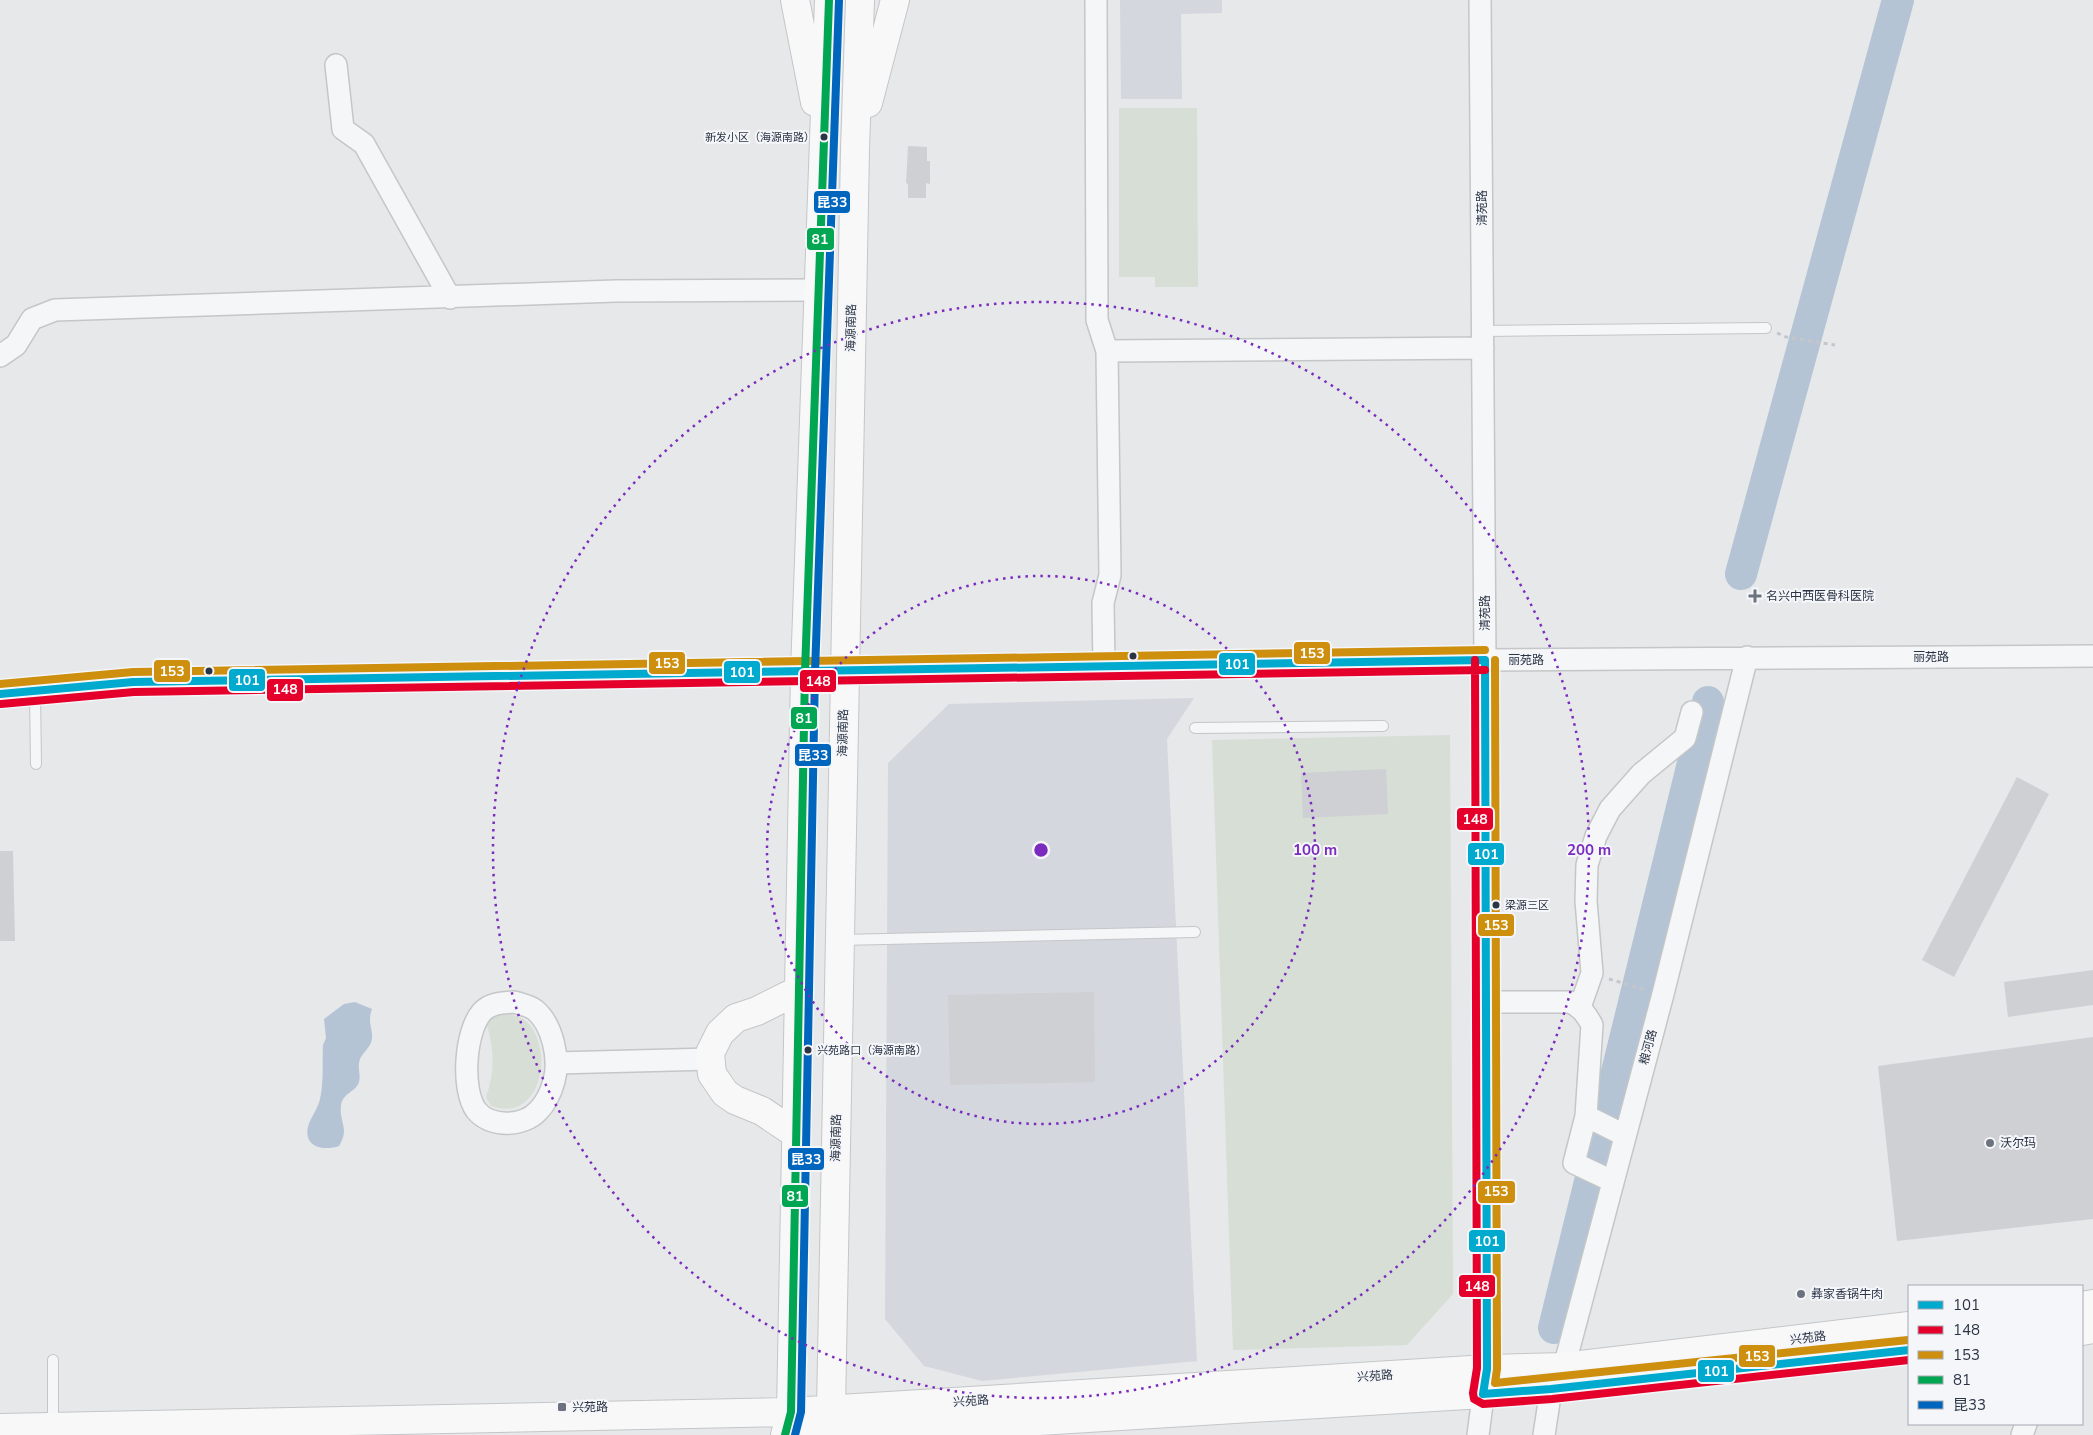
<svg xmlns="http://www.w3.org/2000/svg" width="2093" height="1435" viewBox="0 0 2093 1435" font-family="'Nunito Sans','Noto Sans SC',sans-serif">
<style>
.built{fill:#d4d7dd}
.green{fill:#d6ded6}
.water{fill:#b4c4d5}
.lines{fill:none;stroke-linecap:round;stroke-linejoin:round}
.river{stroke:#b4c4d5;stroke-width:32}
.building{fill:#ced0d3}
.lane-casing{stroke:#c4c6c8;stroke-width:12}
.street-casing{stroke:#c4c6c8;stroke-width:24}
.secondary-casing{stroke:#c4c6c8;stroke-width:30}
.path{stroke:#c5c6ca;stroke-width:3;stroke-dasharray:4 4;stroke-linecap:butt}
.lane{stroke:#f5f6f7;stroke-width:10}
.street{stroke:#f5f6f7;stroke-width:21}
.secondary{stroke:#f8f8f8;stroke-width:28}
.bus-1-casing{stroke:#f4f6f9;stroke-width:11}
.bus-2-casing{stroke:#f4f6f9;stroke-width:11}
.bus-3-casing{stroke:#f4f6f9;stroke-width:11}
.bus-4-casing{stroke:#f4f6f9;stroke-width:11}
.bus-5-casing{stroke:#f4f6f9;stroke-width:11}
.bus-1{stroke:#00a9ce;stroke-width:8}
.bus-2{stroke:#e4002b;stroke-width:8}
.bus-3{stroke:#ce8f0e;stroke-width:8}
.bus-4{stroke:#00a651;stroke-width:8}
.bus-5{stroke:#0065bd;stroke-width:8}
.ring{fill:none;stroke:#7b2cbf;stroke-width:2.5;stroke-dasharray:2.5 5}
.bus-dot{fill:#2b3445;stroke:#f4f6f9;stroke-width:2}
.poi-dot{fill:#6c737f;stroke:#f4f6f9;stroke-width:2}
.labels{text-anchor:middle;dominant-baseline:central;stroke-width:4;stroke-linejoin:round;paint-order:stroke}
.bus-label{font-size:11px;fill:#2b3445;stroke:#f4f6f9;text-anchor:start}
.street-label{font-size:12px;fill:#2b3445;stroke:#f4f6f9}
.poi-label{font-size:12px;fill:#2b3445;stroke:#f4f6f9;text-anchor:start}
.centre{fill:#7b2cbf;stroke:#f4f6f9;stroke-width:2.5}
.ring-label{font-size:15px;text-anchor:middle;font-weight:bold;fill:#7b2cbf;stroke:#f4f6f9;stroke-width:4;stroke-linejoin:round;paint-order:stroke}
.line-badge{stroke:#f4f6f9;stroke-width:2}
.badge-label{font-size:14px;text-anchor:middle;font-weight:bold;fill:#fff}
</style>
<rect width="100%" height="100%" fill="#e6e8ea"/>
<path class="built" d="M1120,0H1222V13L1181,14L1182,99H1121Z
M1194,698L1167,739L1197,1361L982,1381L924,1366L885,1319L888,763L949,704Z"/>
<path class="green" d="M1119,108H1197L1198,287H1155V277H1119Z
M1450,735L1453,1294L1407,1345L1233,1350L1212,740Z
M506,1013C513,1015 522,1017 527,1022C555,1050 541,1124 491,1106L486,1097C496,1070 494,1046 485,1019L496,1014Z"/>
<path class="water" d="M355,1002L372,1009C367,1023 373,1027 372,1039C371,1047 363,1052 360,1059C357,1067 361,1074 359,1082C356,1092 342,1093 341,1106C339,1123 350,1128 339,1146C325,1151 303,1148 308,1127C310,1118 318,1109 320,1099C324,1082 322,1062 323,1045L326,1038L324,1019L344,1004Z"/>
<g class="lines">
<path class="river" d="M1741,574L1898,0
M1554,1328L1708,702"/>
</g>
<path class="building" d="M908,146L927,147V161H930V184L926,183V198H908V184L906,183Z
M1386,769L1388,814L1303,818L1301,773Z
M2017,777L2049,794L1954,977L1922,960Z
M0,851H13L15,941H0Z
M2093,970V1005L2008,1017L2004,982Z
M1094,992L1095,1082L950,1085L948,995Z
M2093,1037V1219L1897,1241L1878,1066Z"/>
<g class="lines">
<defs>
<path id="lane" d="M1483,331L1766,328
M35,693L36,764
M1195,728L1383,726
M840,940L1195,932
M53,1360V1426"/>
<path id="street" d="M1096,0L1097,320L1107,351L1110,575L1103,603L1104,667
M1480,0L1485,660L2093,656
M336,65L343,129L364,144L450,298
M1107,351L1483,348
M0,356L16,345L32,319L55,310L616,291L817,290
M514,1002C521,1004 530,1006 535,1010C553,1025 560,1060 554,1081C551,1092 546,1103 538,1111C523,1127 490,1128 476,1110C461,1089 465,1031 482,1012C490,1003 503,1003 514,1002Z
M1486,1002H1570C1581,1007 1586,1014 1592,1025L1586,1116L1574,1163L1612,1181
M1580,1007L1592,973L1586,901L1587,865L1596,836L1610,809L1641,774L1685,738L1692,712
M556,1063L711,1059
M1586,1116L1624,1135
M1478,1435L1485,1381
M1544,1435L1551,1389L1564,1367L1663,994L1747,657
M2022,1435L2026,1424"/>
<path id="secondary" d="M795,0L815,102
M868,103L895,0
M0,694L133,682L1485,660L1487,1369
M796,1134L762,1111L735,1100L725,1093L712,1074L710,1053L720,1033L736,1018L757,1011L799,990
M2082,1306L2093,1304
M2082,1331L2093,1329
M0,1428L791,1412L1487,1369L1564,1367L1909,1326
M785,1435L791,1412L805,672L829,0
M809,1435L1483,1394L1551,1389L1909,1350
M826,1435L831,1409L855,150L860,0"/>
</defs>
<use href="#lane" class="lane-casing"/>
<use href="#street" class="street-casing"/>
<use href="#secondary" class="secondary-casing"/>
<path class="path" d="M1777,333L1786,337L1835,345
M1609,979L1646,990"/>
<use href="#lane" class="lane"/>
<use href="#street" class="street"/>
<use href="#secondary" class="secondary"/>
<defs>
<path id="bus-1" d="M1485,660L1487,1369L1483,1394L1551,1389L1909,1350
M0,694L133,682L1485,660"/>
<path id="bus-2" d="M1475,660L1477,1368L1473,1393L1474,1399L1483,1404L1552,1399L1909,1360
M1,704L134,692L1485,670"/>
<path id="bus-3" d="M1495,660L1497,1369L1495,1383L1908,1340
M0,684L133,672L1485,650"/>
<path id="bus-4" d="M785,1435L791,1412L805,672L829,0"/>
<path id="bus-5" d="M795,1435L801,1412L815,672L839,0"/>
</defs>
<use href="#bus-1" class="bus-1-casing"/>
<use href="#bus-2" class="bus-2-casing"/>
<use href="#bus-3" class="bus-3-casing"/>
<use href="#bus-4" class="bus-4-casing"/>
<use href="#bus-5" class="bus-5-casing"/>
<use href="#bus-1" class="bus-1"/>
<use href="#bus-2" class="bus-2"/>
<use href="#bus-3" class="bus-3"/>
<use href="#bus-4" class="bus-4"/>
<use href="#bus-5" class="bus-5"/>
</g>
<g class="ring">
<circle cx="1041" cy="850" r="274"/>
<circle cx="1041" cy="850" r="548"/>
</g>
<g class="bus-dot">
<circle cx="824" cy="137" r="4.5"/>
<circle cx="1133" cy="656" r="4.5"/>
<circle cx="209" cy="671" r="4.5"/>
<circle cx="1496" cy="905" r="4.5"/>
<circle cx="808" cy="1050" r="4.5"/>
</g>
<g class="poi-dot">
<path d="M1752.5 588.5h5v5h5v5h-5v5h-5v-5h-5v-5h5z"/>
<circle cx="1990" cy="1143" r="5"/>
<circle cx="1801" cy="1294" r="5"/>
<rect x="557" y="1402" width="10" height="10" rx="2.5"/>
</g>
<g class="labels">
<g class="bus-label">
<text x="815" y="137" text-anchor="end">新发小区（海源南路）</text>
<text x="1505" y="905">梁源三区</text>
<text x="817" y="1050">兴苑路口（海源南路）</text>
</g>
<g class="street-label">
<text transform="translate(1482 208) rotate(-90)">清苑路</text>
<text transform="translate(851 328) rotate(-89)">海源南路</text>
<text transform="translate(1485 613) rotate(-90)">清苑路</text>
<text x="1931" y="657">丽苑路</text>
<text x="1526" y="660">丽苑路</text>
<text transform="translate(843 733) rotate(-89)">海源南路</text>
<text transform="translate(1648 1047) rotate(-75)">粮河路</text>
<text transform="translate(836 1138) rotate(-89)">海源南路</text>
<text transform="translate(1808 1338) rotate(-7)">兴苑路</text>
<text transform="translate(1375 1376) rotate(-4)">兴苑路</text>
<text transform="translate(971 1401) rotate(-4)">兴苑路</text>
</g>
<g class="poi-label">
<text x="1766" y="596">名兴中西医骨科医院</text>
<text x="2000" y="1143">沃尔玛</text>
<text x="1811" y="1294">彝家香锅牛肉</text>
<text x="572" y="1407">兴苑路</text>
</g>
</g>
<circle cx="1041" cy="850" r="8" class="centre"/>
<g class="ring-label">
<text x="1315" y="855">100 m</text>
<text x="1589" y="855">200 m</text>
</g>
<g class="line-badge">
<rect x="813" y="190" width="38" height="24" rx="5" fill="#0065bd"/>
<rect x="806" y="227" width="29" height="24" rx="5" fill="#00a651"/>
<rect x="1293" y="641" width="38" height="24" rx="5" fill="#ce8f0e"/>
<rect x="648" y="651" width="38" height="24" rx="5" fill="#ce8f0e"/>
<rect x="1218" y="652" width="38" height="24" rx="5" fill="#00a9ce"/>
<rect x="153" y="659" width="38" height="24" rx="5" fill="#ce8f0e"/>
<rect x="723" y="660" width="38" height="24" rx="5" fill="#00a9ce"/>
<rect x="228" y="668" width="38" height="24" rx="5" fill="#00a9ce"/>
<rect x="799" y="669" width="38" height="24" rx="5" fill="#e4002b"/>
<rect x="266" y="678" width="38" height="24" rx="5" fill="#e4002b"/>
<rect x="790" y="706" width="28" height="24" rx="5" fill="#00a651"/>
<rect x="794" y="743" width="38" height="24" rx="5" fill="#0065bd"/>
<rect x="1456" y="807" width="38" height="24" rx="5" fill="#e4002b"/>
<rect x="1467" y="842" width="38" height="24" rx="5" fill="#00a9ce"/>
<rect x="1477" y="913" width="38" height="24" rx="5" fill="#ce8f0e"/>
<rect x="787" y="1147" width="38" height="24" rx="5" fill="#0065bd"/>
<rect x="1477" y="1180" width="39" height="24" rx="5" fill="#ce8f0e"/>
<rect x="781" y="1184" width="28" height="24" rx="5" fill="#00a651"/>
<rect x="1468" y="1229" width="38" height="24" rx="5" fill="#00a9ce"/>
<rect x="1458" y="1274" width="38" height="24" rx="5" fill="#e4002b"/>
<rect x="1738" y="1344" width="38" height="24" rx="5" fill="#ce8f0e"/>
<rect x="1697" y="1359" width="38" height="24" rx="5" fill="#00a9ce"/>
</g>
<g class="badge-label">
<text x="832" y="207">昆33</text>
<text x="820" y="244">81</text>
<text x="1312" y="658">153</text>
<text x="667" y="668">153</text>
<text x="1237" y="669">101</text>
<text x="172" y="676">153</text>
<text x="742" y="677">101</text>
<text x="247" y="685">101</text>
<text x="818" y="686">148</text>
<text x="285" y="694">148</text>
<text x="804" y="723">81</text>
<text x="813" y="760">昆33</text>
<text x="1475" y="824">148</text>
<text x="1486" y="859">101</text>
<text x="1496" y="930">153</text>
<text x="806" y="1164">昆33</text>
<text x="1496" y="1196">153</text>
<text x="795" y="1201">81</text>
<text x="1487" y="1246">101</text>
<text x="1477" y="1291">148</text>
<text x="1757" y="1361">153</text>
<text x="1716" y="1376">101</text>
</g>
<rect x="1908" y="1285" width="175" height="140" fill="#f4f6f9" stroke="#a4a8b1"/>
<rect x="1918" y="1301" width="25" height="8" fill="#00a9ce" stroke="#a4a8b1"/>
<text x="1953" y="1310" font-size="15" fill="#2b3445">101</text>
<rect x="1918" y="1326" width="25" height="8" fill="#e4002b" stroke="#a4a8b1"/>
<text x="1953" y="1335" font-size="15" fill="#2b3445">148</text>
<rect x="1918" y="1351" width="25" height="8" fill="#ce8f0e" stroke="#a4a8b1"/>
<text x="1953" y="1360" font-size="15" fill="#2b3445">153</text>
<rect x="1918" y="1376" width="25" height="8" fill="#00a651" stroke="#a4a8b1"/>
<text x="1953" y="1385" font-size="15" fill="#2b3445">81</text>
<rect x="1918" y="1401" width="25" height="8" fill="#0065bd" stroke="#a4a8b1"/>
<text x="1953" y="1410" font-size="15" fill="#2b3445">昆33</text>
</svg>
